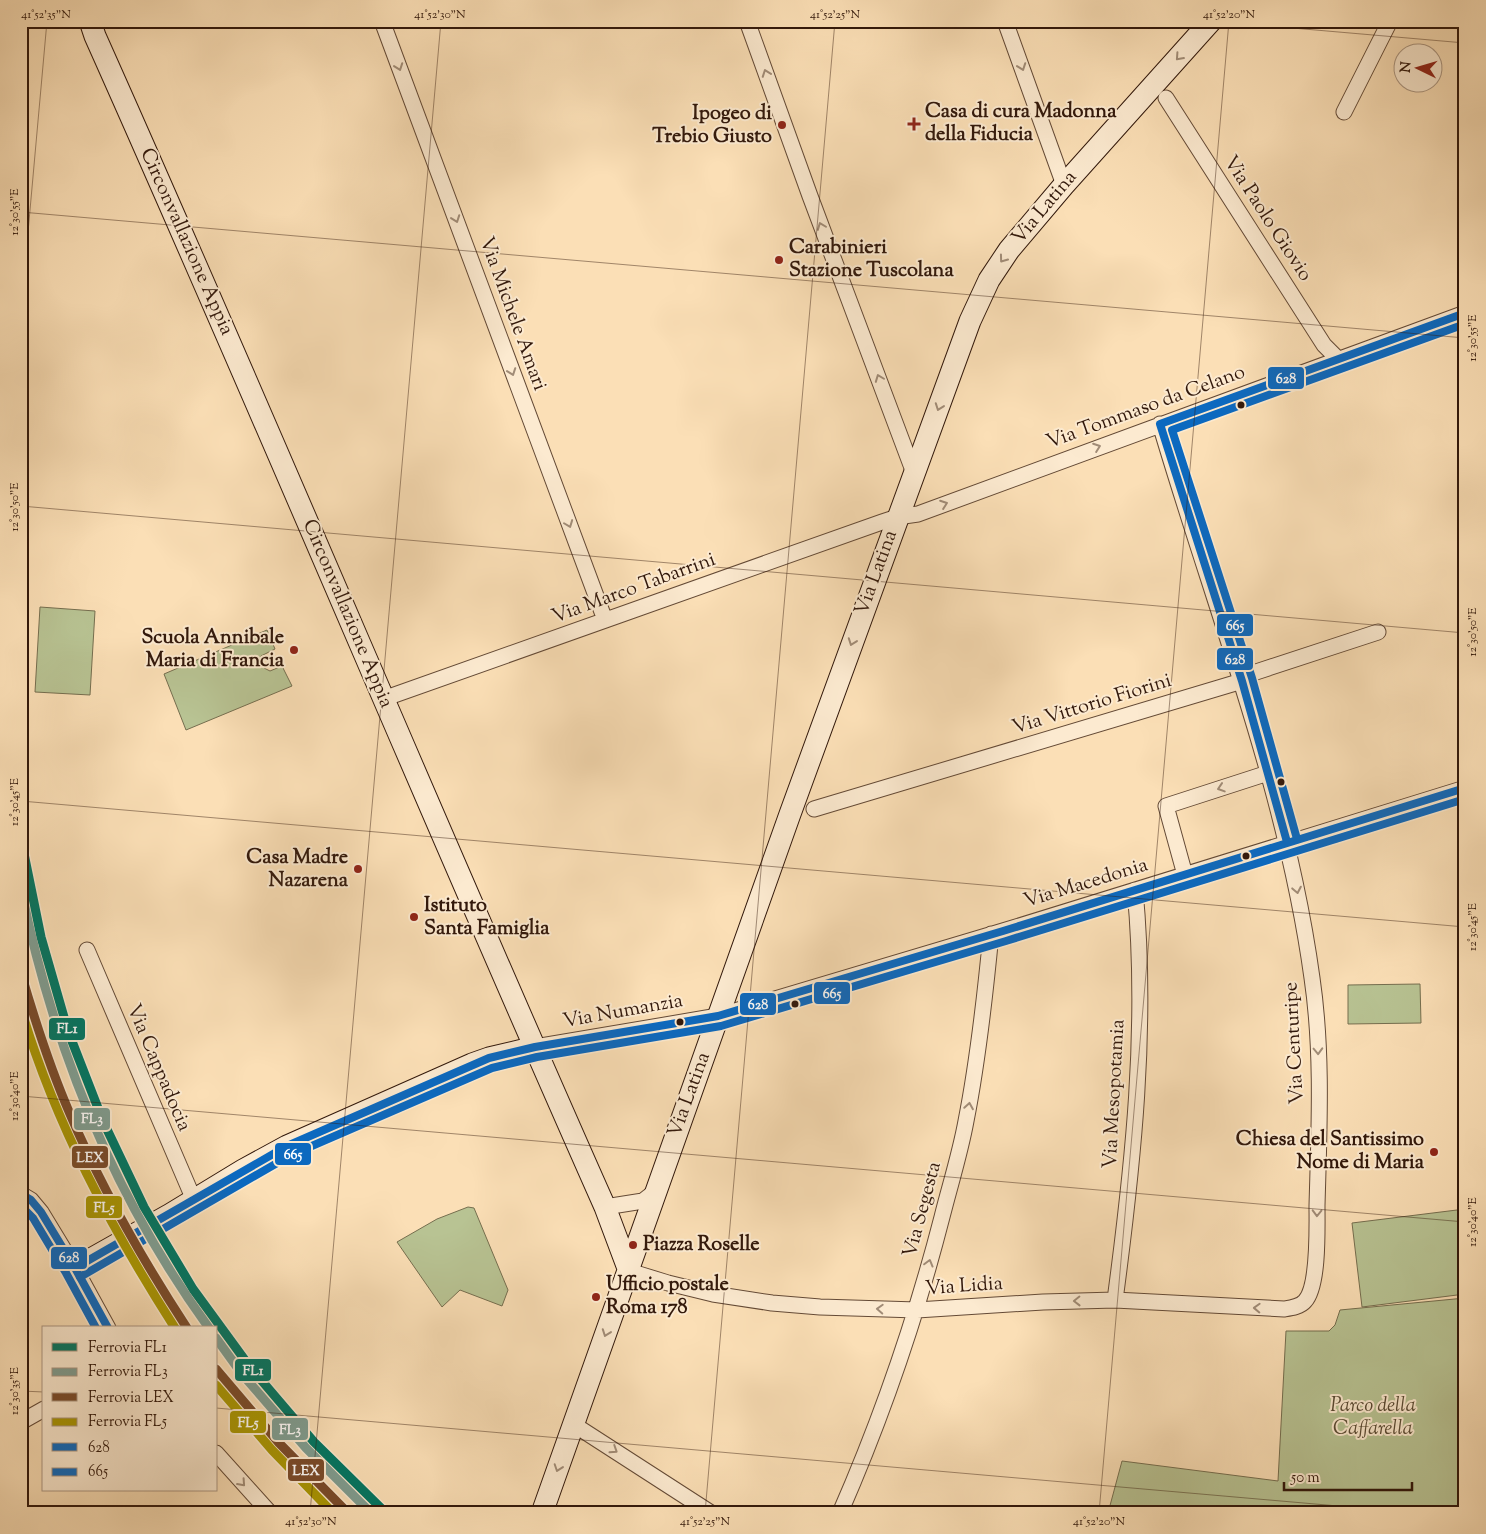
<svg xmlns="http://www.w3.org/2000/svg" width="1486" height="1534" viewBox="0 0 1486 1534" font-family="'Sorts Mill Goudy',serif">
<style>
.green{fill:#b8c393;stroke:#756e4f}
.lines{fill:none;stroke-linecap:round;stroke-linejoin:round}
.street-casing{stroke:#644a36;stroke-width:17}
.secondary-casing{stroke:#32180b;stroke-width:23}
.street{stroke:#fcead0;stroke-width:15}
.secondary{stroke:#fcead0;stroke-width:21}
.bus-1-casing{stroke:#fcead0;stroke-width:11}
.bus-2-casing{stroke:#fcead0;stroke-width:11}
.bus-1{stroke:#0c69bf;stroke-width:8}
.bus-2{stroke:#0c69bf;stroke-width:8}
.rail-1-casing{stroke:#fcead0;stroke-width:12}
.rail-2-casing{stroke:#fcead0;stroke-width:12}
.rail-3-casing{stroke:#fcead0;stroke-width:12}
.rail-4-casing{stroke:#fcead0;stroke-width:12}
.rail-1{stroke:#007663;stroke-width:9}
.rail-2{stroke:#7f9d91;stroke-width:9}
.rail-3{stroke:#7a4b2a;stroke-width:9}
.rail-4{stroke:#a99603;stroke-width:9}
.oneway{stroke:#a18c77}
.ticks{fill:none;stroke:#32180b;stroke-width:1;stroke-opacity:0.45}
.poi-dot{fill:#8f2418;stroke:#fcead0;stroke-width:2}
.bus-dot{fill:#32180b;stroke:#fcead0;stroke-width:2}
.labels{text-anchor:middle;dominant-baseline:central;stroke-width:4;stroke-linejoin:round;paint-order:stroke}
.poi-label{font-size:20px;font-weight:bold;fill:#32180b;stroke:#fcead0;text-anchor:start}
.street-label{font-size:20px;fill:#32180b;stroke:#fcead0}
.park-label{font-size:20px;font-style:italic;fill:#5a4b34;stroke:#fcead0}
.line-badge{stroke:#fcead0;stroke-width:2}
.badge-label{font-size:14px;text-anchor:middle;font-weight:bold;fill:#fff}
.neatline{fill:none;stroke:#32180b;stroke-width:2}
.ticks-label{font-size:12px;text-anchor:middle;fill:#32180b}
</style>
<rect width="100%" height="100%" fill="#fbdfb6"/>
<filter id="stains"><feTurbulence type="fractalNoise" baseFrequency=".004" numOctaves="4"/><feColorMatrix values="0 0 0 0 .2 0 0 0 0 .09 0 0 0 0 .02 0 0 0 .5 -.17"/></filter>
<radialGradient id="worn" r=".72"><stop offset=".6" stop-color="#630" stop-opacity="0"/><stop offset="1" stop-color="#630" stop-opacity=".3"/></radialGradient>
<path class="green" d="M40,607L95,611L90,695L35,692Z
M267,630L275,649L261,656L260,660L264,668L270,671L282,666L292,686L186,730L164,674Z
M1420,984L1421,1023L1348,1024V985Z
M468,1207L474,1208L508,1290L502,1306L460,1290L442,1307L397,1242L437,1219Z
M1465,1209V1294L1362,1307L1352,1223Z
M1465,1298V1513H1108L1122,1461L1278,1481L1286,1331H1329L1335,1325L1340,1310Z"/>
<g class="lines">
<defs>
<path id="street" d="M382,21L605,620
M747,21L810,196L914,473
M1005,21L1064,185
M1166,98L1324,345L1338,359
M1344,112L1390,21
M383,699L882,522L897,517L918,514L1465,313
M814,809L1242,681L1253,673L1378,632
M1185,875L1166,806L1268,773
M87,950L194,1200
M535,1047L718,1016L1003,931L1465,788
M21,1194L31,1200L41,1212L75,1268L108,1328
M605,1207L643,1201L657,1190
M629,1271L668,1283L713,1294L772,1303L820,1307L917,1310L1043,1302L1115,1300L1284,1309C1291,1308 1300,1307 1305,1301C1319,1286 1317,1227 1317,1206C1319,1130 1323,1053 1312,978C1286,788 1214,608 1160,424
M1115,1300C1133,1165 1148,1027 1135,890
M21,1422L44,1409
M573,1424L711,1513
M216,1453L270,1513
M840,1513C882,1417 916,1318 942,1217C950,1185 960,1154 966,1121C978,1060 985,997 991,934"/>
<path id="secondary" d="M90,21L95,36C269,425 432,818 605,1207L629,1271
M75,1268L169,1215L243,1170L287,1146L472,1064L489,1058L535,1047
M542,1513L790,814L970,321L989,280L1009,250L1064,185L1211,21"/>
</defs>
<use href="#street" class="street-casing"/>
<use href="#secondary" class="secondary-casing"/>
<use href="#street" class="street"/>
<use href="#secondary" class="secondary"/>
<defs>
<path id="bus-1" d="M1287,842L1242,681L1160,424L1465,313
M21,1194L31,1200L41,1212L75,1268L108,1328
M75,1268L287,1146L489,1058L535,1047L718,1016L1003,931L1465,788"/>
<path id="bus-2" d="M1297,839L1252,678L1172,430L1465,324
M21,1206L33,1218L66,1273L96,1328
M80,1277L291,1155L492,1068L537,1057L721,1026L1006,941L1465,799"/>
</defs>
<use href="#bus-1" class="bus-1-casing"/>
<use href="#bus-2" class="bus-2-casing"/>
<use href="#bus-1" class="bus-1"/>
<use href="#bus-2" class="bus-2"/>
<defs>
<path id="rail-1" d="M21,839L41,937L68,1031L103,1121L144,1207L193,1289L250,1367L314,1442L386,1513"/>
<path id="rail-2" d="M21,889C53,1046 114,1197 209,1328
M216,1338L242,1374L306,1448L371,1513"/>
<path id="rail-3" d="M21,973C35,1021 50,1068 70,1114C102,1189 142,1259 187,1328
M216,1369L279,1443L348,1513"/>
<path id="rail-4" d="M21,1009C55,1123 111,1228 175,1328
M216,1385L272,1450L333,1513"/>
</defs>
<use href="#rail-1" class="rail-1-casing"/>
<use href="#rail-2" class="rail-2-casing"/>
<use href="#rail-3" class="rail-3-casing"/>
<use href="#rail-4" class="rail-4-casing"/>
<use href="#rail-1" class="rail-1"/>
<use href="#rail-2" class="rail-2"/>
<use href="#rail-3" class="rail-3"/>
<use href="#rail-4" class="rail-4"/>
</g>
<defs><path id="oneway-chevron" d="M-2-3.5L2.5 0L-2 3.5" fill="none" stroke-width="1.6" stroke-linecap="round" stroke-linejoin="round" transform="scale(1.25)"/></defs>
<g class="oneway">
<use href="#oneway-chevron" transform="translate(1179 57) rotate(132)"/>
<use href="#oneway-chevron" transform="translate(399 67) rotate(70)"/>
<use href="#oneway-chevron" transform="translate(1022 67) rotate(70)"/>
<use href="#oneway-chevron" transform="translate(766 73) rotate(-110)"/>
<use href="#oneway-chevron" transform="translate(456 219) rotate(70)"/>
<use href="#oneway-chevron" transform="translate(821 226) rotate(-111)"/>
<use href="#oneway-chevron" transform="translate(1003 259) rotate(126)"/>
<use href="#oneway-chevron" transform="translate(512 372) rotate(70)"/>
<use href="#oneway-chevron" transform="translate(879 378) rotate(-111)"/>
<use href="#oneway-chevron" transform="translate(939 407) rotate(110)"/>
<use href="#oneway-chevron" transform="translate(1097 447) rotate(-20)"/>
<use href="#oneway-chevron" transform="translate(944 504) rotate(-20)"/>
<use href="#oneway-chevron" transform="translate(569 524) rotate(69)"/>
<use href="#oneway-chevron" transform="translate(852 642) rotate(110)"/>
<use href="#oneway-chevron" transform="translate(1221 788) rotate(162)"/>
<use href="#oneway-chevron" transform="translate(1297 890) rotate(79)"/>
<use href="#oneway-chevron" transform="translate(1318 1051) rotate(88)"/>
<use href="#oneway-chevron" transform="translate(969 1106) rotate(-81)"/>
<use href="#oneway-chevron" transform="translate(1317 1213) rotate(91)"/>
<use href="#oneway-chevron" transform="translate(929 1263) rotate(-75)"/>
<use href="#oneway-chevron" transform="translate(1077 1301) rotate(179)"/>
<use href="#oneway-chevron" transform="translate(1257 1308) rotate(-178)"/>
<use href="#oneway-chevron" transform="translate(880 1309) rotate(-177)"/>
<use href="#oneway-chevron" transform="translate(606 1333) rotate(110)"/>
<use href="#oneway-chevron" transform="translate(614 1450) rotate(33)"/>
<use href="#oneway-chevron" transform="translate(558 1468) rotate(109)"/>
<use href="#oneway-chevron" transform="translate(242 1483) rotate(48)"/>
</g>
<path class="ticks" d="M1212,21L1465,43M21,212L1465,338M21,310L47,21M21,506L1465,633M21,801L1465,927M21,1096L1465,1222M21,1391L44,1392M216,1408L1418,1513M310,1513L441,21M705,1513L835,21M1099,1513L1229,21"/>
<g class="poi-dot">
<path d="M911.5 116.5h5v5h5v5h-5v5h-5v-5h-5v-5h5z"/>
<circle cx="782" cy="125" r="5"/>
<circle cx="779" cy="260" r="5"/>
<circle cx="294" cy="650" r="5"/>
<circle cx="358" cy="869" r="5"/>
<circle cx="414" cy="917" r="5"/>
<circle cx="1434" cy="1152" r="5"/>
<circle cx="633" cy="1245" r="5"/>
<circle cx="596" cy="1297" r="5"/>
</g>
<g class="bus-dot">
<circle cx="1241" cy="405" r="4.5"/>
<circle cx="1281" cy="782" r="4.5"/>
<circle cx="1246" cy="856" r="4.5"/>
<circle cx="795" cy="1004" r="4.5"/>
<circle cx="680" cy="1022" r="4.5"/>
</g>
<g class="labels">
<g class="poi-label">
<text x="925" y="112">Casa di cura Madonna<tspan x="925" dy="23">della Fiducia</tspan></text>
<text x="772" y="114" text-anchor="end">Ipogeo di<tspan x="772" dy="23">Trebio Giusto</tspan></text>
<text x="789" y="248">Carabinieri<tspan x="789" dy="23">Stazione Tuscolana</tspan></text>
<text x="284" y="638" text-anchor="end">Scuola Annibale<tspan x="284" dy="23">Maria di Francia</tspan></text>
<text x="348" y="858" text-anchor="end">Casa Madre<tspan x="348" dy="23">Nazarena</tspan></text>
<text x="424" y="906">Istituto<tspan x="424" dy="23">Santa Famiglia</tspan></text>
<text x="1424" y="1140" text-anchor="end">Chiesa del Santissimo<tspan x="1424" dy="23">Nome di Maria</tspan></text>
<text x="643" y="1245">Piazza Roselle</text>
<text x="606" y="1285">Ufficio postale<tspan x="606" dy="23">Roma 178</tspan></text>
</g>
<g class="street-label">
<text transform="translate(1045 208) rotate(-50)">Via Latina</text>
<text transform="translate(1267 219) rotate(57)">Via Paolo Giovio</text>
<text transform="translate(186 242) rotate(66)">Circonvallazione Appia</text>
<text transform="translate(512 314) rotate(70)">Via Michele Amari</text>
<text transform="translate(1146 408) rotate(-20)">Via Tommaso da Celano</text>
<text transform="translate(877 573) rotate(-70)">Via Latina</text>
<text transform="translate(634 589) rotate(-20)">Via Marco Tabarrini</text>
<text transform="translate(347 614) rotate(67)">Circonvallazione Appia</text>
<text transform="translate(1092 705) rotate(-17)">Via Vittorio Fiorini</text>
<text transform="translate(1086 884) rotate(-17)">Via Macedonia</text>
<text transform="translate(623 1012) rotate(-10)">Via Numanzia</text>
<text transform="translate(1295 1043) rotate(-93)">Via Centuripe</text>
<text transform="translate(158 1068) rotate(67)">Via Cappadocia</text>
<text transform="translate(1115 1094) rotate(-87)">Via Mesopotamia</text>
<text transform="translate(690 1095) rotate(-70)">Via Latina</text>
<text transform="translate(923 1210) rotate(-75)">Via Segesta</text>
<text transform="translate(964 1287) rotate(-4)">Via Lidia</text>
</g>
<g class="park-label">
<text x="1373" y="1406">Parco della<tspan x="1373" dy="23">Caffarella</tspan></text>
</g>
</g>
<g class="line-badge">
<rect x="1267" y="366" width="38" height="24" rx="5" fill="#0c69bf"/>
<rect x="1216" y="613" width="38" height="24" rx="5" fill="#0c69bf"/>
<rect x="1216" y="647" width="38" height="24" rx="5" fill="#0c69bf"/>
<rect x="813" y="981" width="38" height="24" rx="5" fill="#0c69bf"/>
<rect x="739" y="992" width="38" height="24" rx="5" fill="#0c69bf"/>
<rect x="48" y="1017" width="38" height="24" rx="5" fill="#007663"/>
<rect x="73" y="1107" width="38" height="24" rx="5" fill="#7f9d91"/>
<rect x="274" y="1142" width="38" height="24" rx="5" fill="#0c69bf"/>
<rect x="71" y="1145" width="38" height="24" rx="5" fill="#7a4b2a"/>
<rect x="85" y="1195" width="38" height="24" rx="5" fill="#a99603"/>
<rect x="50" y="1246" width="38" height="24" rx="5" fill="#0c69bf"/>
<rect x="234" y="1358" width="38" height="24" rx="5" fill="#007663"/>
<rect x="229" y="1410" width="38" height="24" rx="5" fill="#a99603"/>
<rect x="271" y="1417" width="38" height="24" rx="5" fill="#7f9d91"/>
<rect x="287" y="1458" width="38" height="24" rx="5" fill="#7a4b2a"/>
</g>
<g class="badge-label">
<text x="1286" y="383">628</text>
<text x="1235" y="630">665</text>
<text x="1235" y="664">628</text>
<text x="832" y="998">665</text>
<text x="758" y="1009">628</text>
<text x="67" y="1033">FL1</text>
<text x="92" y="1123">FL3</text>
<text x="293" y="1159">665</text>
<text x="90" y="1162">LEX</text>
<text x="104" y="1212">FL5</text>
<text x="69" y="1262">628</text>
<text x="253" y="1375">FL1</text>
<text x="248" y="1427">FL5</text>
<text x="290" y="1434">FL3</text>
<text x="306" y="1475">LEX</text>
</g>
<rect width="1486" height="1534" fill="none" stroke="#fbdfb6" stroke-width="55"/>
<rect x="42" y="1326" width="175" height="165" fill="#fcead0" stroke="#ab9681"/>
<rect x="52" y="1343" width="25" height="8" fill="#007663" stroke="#ab9681"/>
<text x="88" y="1352" font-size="15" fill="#32180b">Ferrovia FL1</text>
<rect x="52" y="1368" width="25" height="8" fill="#7f9d91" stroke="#ab9681"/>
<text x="88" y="1376" font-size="15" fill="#32180b">Ferrovia FL3</text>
<rect x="52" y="1393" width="25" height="8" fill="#7a4b2a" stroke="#ab9681"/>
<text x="88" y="1402" font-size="15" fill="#32180b">Ferrovia LEX</text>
<rect x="52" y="1418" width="25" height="8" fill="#a99603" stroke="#ab9681"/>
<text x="88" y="1426" font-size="15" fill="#32180b">Ferrovia FL5</text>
<rect x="52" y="1443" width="25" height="8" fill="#0c69bf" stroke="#ab9681"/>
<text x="88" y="1452" font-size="15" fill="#32180b">628</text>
<rect x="52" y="1468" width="25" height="8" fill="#0c69bf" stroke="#ab9681"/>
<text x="88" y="1476" font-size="15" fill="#32180b">665</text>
<g transform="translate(1418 68) rotate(275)"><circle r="24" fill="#fcead0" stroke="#ab9681"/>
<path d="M0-4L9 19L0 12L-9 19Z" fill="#8f2418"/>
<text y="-8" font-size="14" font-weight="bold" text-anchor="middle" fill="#32180b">N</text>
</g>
<path d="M1284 1482v8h128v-8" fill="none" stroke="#32180b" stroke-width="2.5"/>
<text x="1291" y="1482" font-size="15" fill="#32180b" stroke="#fcead0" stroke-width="4" paint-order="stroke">50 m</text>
<rect x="28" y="28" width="1430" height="1478" class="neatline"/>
<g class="ticks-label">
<text x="46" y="18">41°52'35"N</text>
<text x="440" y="18">41°52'30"N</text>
<text x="835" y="18">41°52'25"N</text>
<text x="1229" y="18">41°52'20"N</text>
<text transform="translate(14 212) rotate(-90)" y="4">12°30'55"E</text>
<text transform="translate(1472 338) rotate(-90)" y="4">12°30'55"E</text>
<text transform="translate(14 507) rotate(-90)" y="4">12°30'50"E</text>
<text transform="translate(1472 632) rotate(-90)" y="4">12°30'50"E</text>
<text transform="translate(14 802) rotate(-90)" y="4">12°30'45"E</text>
<text transform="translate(1472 927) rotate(-90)" y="4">12°30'45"E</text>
<text transform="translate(14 1096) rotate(-90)" y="4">12°30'40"E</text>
<text transform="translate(1472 1222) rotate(-90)" y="4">12°30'40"E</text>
<text transform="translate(14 1391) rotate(-90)" y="4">12°30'35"E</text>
<text x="311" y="1525">41°52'30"N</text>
<text x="705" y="1525">41°52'25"N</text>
<text x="1099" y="1525">41°52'20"N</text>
</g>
<rect width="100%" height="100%" filter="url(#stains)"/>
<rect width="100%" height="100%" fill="url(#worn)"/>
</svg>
